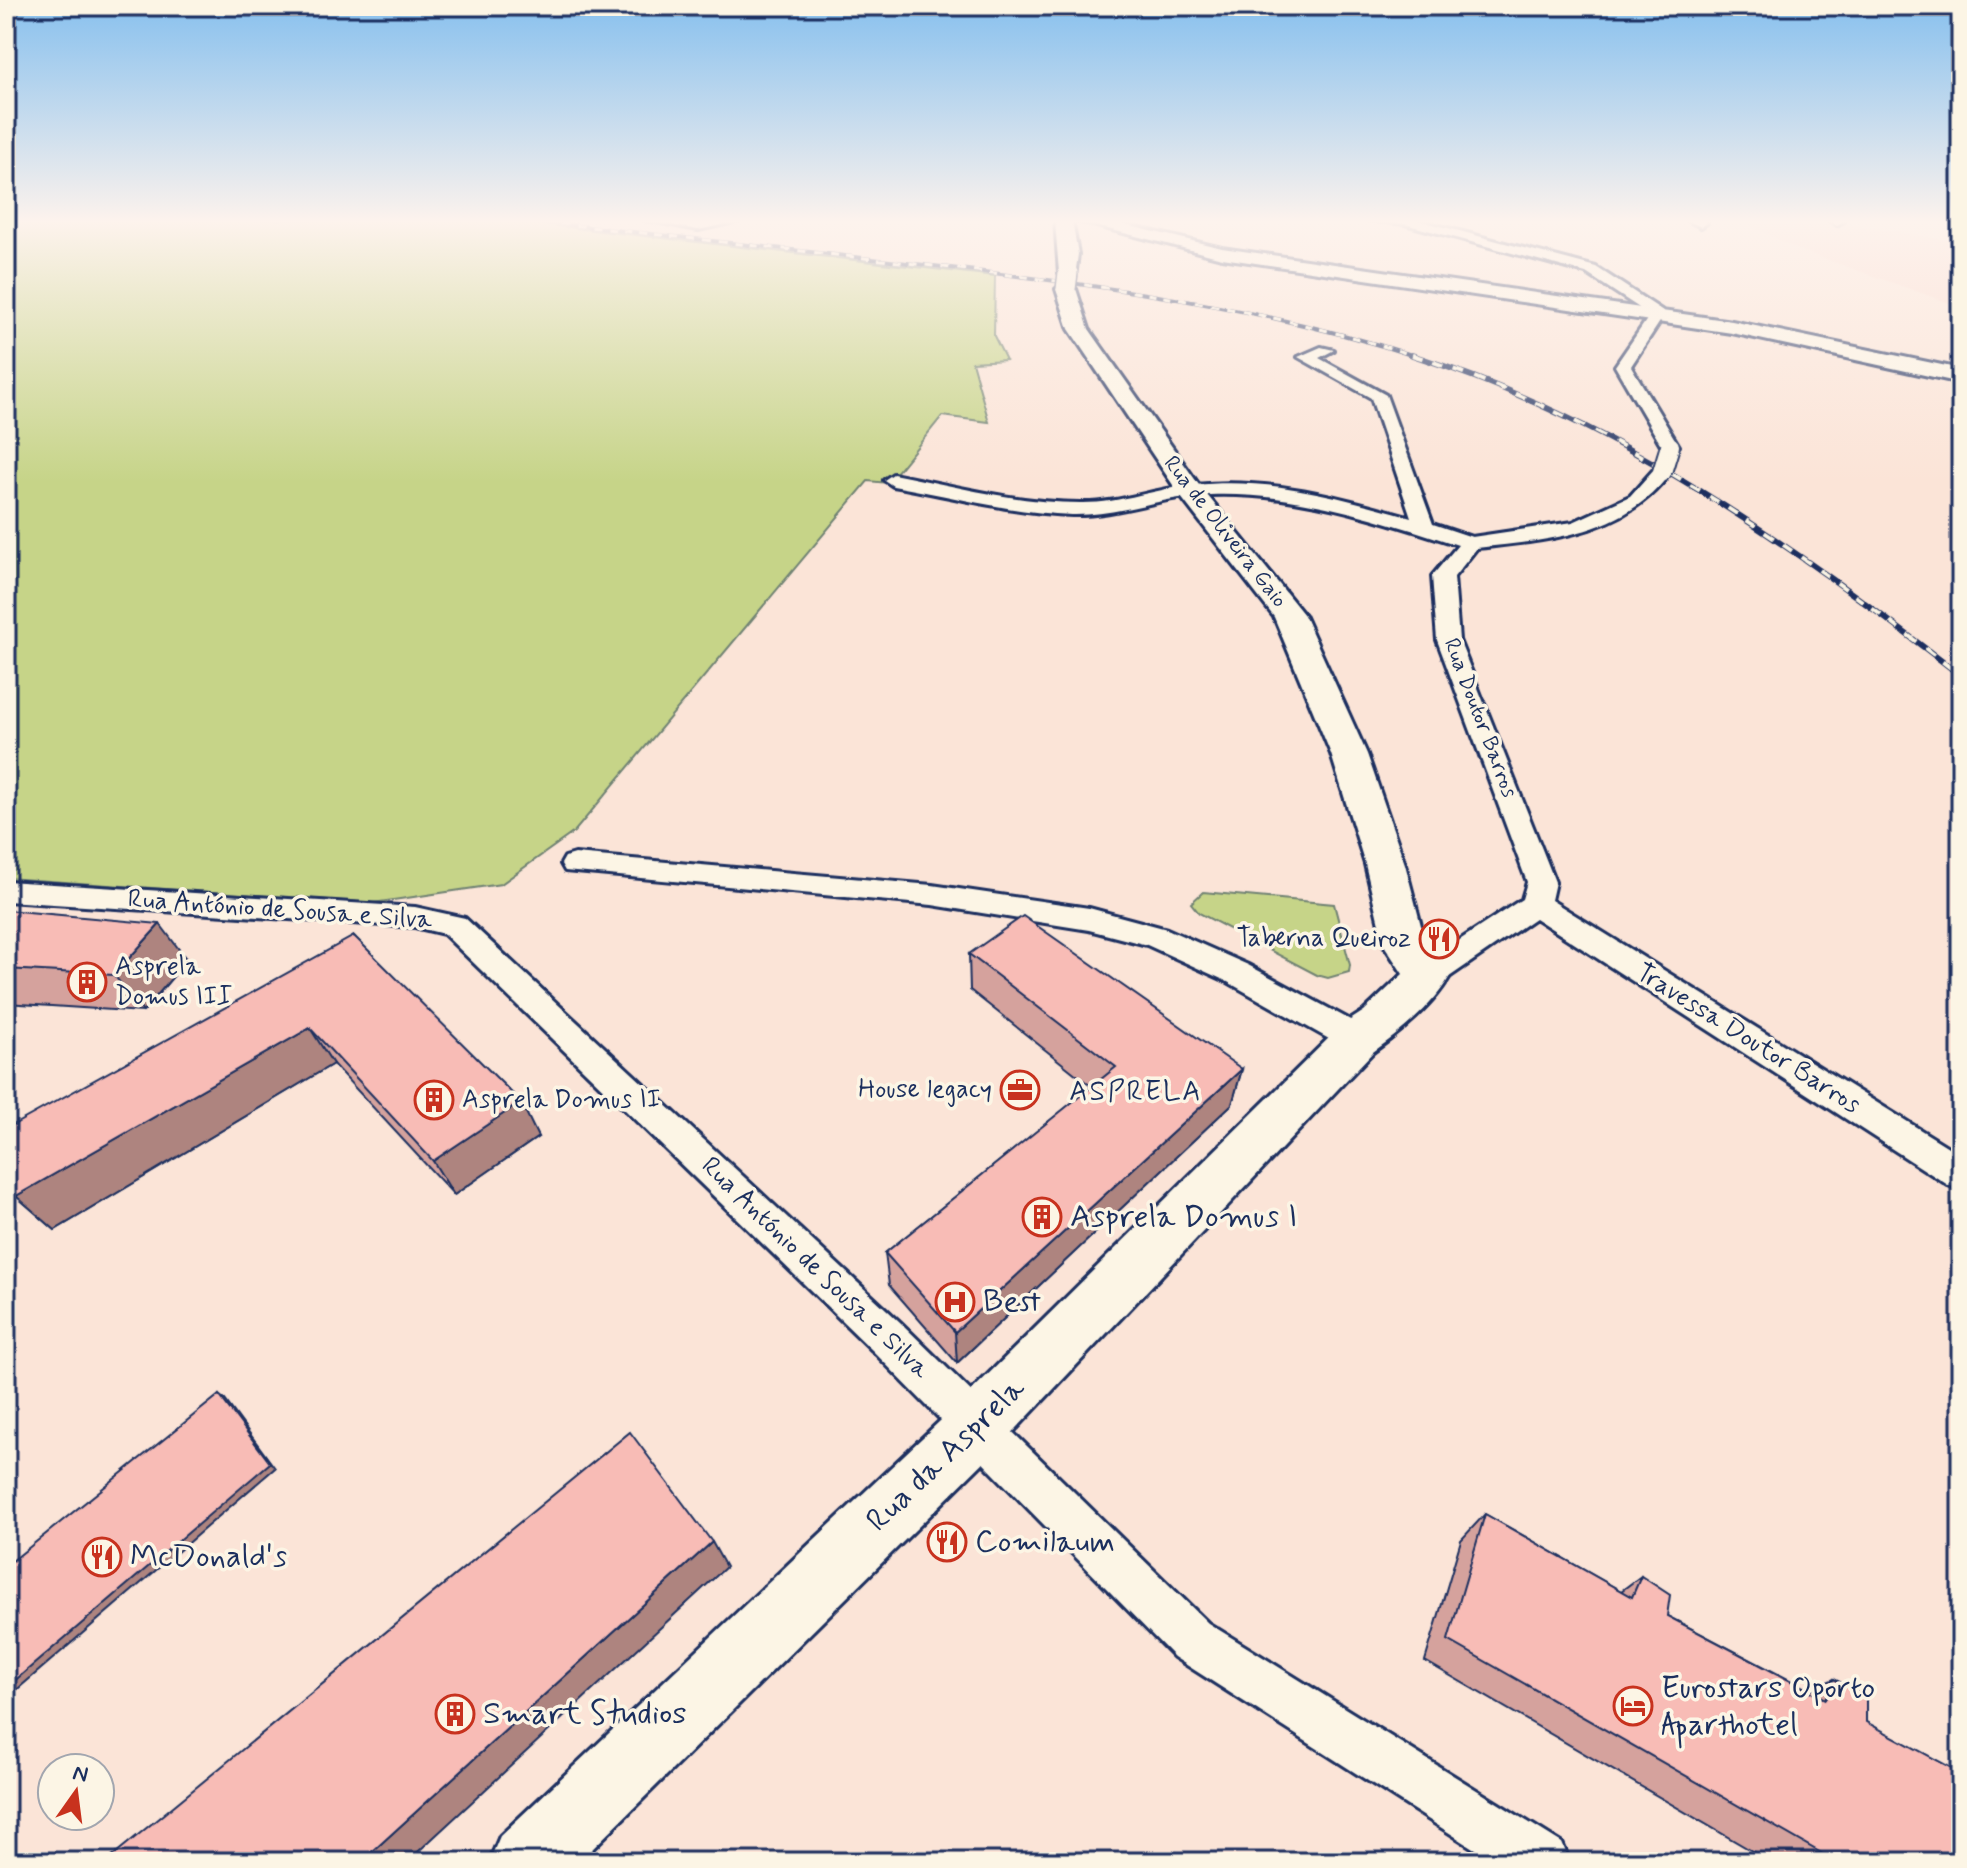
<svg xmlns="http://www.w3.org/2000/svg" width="1967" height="1868" viewBox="0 0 1967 1868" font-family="Mynerve,sans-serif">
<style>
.built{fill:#fad8cd}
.green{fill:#c6d488;stroke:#708273;stroke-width:2}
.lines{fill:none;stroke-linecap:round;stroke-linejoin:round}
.street-casing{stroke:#1b2f5e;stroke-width:6}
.secondary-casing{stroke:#1b2f5e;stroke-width:6}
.street{fill:#fcf5e5;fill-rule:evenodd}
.secondary{fill:#fcf5e5;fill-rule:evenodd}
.rail-far1-casing{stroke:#1b2f5e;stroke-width:4}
.rail-casing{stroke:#1b2f5e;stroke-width:6}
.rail-far1{stroke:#fcf5e5;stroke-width:3;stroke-dasharray:8;stroke-linecap:butt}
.rail{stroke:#fcf5e5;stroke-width:4;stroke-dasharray:11;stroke-linecap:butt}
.street-bridge-casing{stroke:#1b2f5e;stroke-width:22;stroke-linecap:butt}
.secondary-bridge-casing{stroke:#1b2f5e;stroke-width:22;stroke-linecap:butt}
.street-bridge{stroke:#fcf5e5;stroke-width:18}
.secondary-bridge{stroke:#fcf5e5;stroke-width:19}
.wall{fill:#d5a29d;stroke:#1b2f5e;stroke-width:2}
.shaded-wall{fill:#ae847f;stroke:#1b2f5e;stroke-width:2}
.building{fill:#f8bcb6;stroke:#1b2f5e;stroke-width:2}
.labels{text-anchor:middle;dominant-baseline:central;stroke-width:7;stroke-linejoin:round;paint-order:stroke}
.far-street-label{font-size:22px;fill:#1b2f5e;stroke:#fcf5e5}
.street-label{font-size:26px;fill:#1b2f5e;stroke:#fcf5e5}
.poi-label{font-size:26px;fill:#1b2f5e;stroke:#fcf5e5;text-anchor:end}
.neighbourhood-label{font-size:28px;letter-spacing:2px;fill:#1b2f5e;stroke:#fcf5e5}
.near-poi-label{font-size:32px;fill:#1b2f5e;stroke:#fcf5e5;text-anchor:start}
.near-street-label{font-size:32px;fill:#1b2f5e;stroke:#fcf5e5}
</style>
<rect width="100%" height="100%" fill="#fbe4d7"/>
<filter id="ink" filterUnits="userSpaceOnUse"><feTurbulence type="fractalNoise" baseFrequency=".0125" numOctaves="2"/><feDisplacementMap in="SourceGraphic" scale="16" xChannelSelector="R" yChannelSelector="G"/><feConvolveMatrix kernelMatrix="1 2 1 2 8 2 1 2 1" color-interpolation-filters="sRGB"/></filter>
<g filter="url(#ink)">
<path class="built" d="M1739,220H1829L1961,243V307L1797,249Z"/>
<path class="green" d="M6,220H504L995,276L994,336L1006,360L972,362L989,422L942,416L888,483L868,481L574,832L501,884L373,903L6,878Z
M1203,892L1334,904L1350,965L1349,972L1328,978L1317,975L1199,913L1191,903Z"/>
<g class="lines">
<defs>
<path id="street" d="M645,220H744L698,230Z
M1364,220H1418L1596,267L1663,311L1665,314L1631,366L1679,446L1676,450H1664L1615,366L1650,315L1586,273L1405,224Z
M1687,220H1705L1707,223L1701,227Z
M1829,220H1843V221L1837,225Z
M1321,347L1334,350L1319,358L1386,395L1433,524L1472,537L1573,522L1630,496L1655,468H1669L1671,472C1626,535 1549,540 1477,548L1454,577L1459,640L1555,882L1551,900L1961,1155V1190L1948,1185L1535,918L1439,984L1428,988L1417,984L1412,976L1417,968L1522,899L1527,882L1437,640L1432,576L1458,545C1378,519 1295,492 1210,495C1163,496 1119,516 1072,515C1012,513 952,496 893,486L884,480L893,474C954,486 1018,503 1080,503C1119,504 1156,488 1195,485C1268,477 1341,497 1411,517L1371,398L1298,357Z
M575,854L932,885L1089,908L1167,929L1248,965L1369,1030L1373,1039L1369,1048L1357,1052L1345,1048L1226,981L1147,945L1089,930L932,905L565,871L561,864L565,857Z
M6,881L415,907L465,918L900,1322L1208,1623L1562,1843L1570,1862H1495L1174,1657L872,1350L444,934L415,927L6,901Z"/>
<path id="secondary" d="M1055,220H1072L1078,254L1075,277H1061L1059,273Z
M1073,220H1105L1222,248L1732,321L1961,369V383L1732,333L1222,258Z
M1066,283L1076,289L1089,329L1199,485L1304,615L1367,754L1405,864L1425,941L1450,976C1433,1006 1401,1032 1373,1052L999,1447L579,1862H489L500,1836L957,1405L1341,1026L1364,1011L1403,974L1384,945L1365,864L1331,754L1274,617L1181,497L1069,329L1056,289Z"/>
</defs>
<use href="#street" class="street-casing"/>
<use href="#secondary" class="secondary-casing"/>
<use href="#street" class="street"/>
<use href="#secondary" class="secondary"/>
<defs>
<path id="rail-far1" d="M528,220C660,235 793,250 925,265C1091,284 1258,305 1418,357"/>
<path id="rail" d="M1412,355C1618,421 1791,544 1961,676"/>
</defs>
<use href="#rail-far1" class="rail-far1-casing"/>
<use href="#rail" class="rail-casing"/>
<use href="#rail-far1" class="rail-far1"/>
<use href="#rail" class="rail"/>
<defs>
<path id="street-bridge" d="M1662,472L1670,446"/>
<path id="secondary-bridge" d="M1066,289L1068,273"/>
</defs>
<use href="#street-bridge" class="street-bridge-casing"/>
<use href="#secondary-bridge" class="secondary-bridge-casing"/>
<use href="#street-bridge" class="street-bridge"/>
<use href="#secondary-bridge" class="secondary-bridge"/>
</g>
<path class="wall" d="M6,910L187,960L143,1012L6,1003Z
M354,936L538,1137L454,1195L333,1064L55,1230L16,1196Z
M969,954L1242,1069L1232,1104L957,1363L889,1285L885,1253L1092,1087L970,990Z
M1485,1514L1621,1591L1641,1576L1667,1616L1809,1690L1834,1679L1866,1722L1961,1862H1771L1425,1661L1461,1540Z"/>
<path class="shaded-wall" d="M160,924L187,960L143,1012L114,975Z
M310,1028L333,1064L55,1230L16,1196Z
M1242,1069L1232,1104L957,1363L955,1332Z
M521,1102L538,1137L454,1195L433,1161Z
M219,1395L225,1400L275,1468L6,1699V1688Z
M712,1542L726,1567L407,1862H361Z"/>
<path class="building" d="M6,910L160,924L114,975L6,969Z
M1023,916L1242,1069L955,1332L885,1253L1116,1067L969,954Z
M354,936L521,1102L433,1161L310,1028L16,1196L6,1177V1129Z
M219,1395L270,1463L6,1688V1566Z
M630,1432L712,1542L361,1862H105Z
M1485,1514L1632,1597L1641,1576L1670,1595L1667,1616L1825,1699L1834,1679L1866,1696V1722L1961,1773V1862H1837L1448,1640Z"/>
</g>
<linearGradient id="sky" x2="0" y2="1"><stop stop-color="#87c0ee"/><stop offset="0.46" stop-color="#fdf3ed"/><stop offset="1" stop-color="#fdf3ed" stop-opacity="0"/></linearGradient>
<rect width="1967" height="482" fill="url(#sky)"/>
<defs>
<symbol id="restaurant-ring" viewBox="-11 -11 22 22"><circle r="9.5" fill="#fcf5e5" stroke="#c8321e" stroke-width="1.5"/><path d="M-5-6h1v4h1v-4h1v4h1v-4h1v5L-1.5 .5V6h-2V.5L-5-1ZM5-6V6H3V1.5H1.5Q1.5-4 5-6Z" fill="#c8321e"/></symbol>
<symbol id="building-ring" viewBox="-11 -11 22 22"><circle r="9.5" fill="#fcf5e5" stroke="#c8321e" stroke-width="1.5"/><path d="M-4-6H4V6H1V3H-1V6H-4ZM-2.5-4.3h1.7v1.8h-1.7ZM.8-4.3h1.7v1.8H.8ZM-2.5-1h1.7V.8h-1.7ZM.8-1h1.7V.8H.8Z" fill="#c8321e"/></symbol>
<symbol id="office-ring" viewBox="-11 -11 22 22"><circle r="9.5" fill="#fcf5e5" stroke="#c8321e" stroke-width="1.5"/><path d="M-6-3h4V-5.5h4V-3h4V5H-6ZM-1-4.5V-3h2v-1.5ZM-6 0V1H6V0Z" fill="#c8321e"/></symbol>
<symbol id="hospital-ring" viewBox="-11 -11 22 22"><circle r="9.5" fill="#fcf5e5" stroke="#c8321e" stroke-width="1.5"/><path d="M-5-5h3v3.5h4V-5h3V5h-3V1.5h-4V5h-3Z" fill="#c8321e"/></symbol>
<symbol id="hotel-ring" viewBox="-11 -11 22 22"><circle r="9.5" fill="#fcf5e5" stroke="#c8321e" stroke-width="1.5"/><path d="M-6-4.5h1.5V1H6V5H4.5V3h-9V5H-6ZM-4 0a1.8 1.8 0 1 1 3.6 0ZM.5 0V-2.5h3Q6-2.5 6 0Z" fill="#c8321e"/></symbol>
</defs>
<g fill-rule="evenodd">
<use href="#restaurant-ring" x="1417" y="917" width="44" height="44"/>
<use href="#building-ring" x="65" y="960" width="44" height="44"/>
<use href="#office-ring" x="998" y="1068" width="44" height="44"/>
<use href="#building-ring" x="412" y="1078" width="44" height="44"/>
<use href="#building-ring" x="1020" y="1195" width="44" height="44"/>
<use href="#hospital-ring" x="933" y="1280" width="44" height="44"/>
<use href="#restaurant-ring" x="925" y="1520" width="44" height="44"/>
<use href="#restaurant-ring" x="80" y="1535" width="44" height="44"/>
<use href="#hotel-ring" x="1611" y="1684" width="44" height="44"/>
<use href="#building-ring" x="433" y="1692" width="44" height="44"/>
</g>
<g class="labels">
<g class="far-street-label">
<text transform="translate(1225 532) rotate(52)">Rua de Oliveira Gaio</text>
<text transform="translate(1480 718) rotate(69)">Rua Doutor Barros</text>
</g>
<g class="street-label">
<text transform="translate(280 910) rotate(4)">Rua António de Sousa e Silva</text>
<text transform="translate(1748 1039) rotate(32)">Travessa Doutor Barros</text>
<text transform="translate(815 1268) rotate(44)">Rua António de Sousa e Silva</text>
</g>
<g class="poi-label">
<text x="1411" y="939">Taberna Queiroz</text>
<text x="115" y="967" text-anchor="start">Asprela<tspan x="115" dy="30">Domus III</tspan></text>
<text x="992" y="1090">House legacy</text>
<text x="462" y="1100" text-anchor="start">Asprela Domus II</text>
</g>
<g class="neighbourhood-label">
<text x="1136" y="1092">ASPRELA</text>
</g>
<g class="near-poi-label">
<text x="1070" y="1217">Asprela Domus I</text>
<text x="983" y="1302">Best</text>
<text x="975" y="1542">Comilaum</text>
<text x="130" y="1557">McDonald's</text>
<text x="1661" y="1688">Eurostars Oporto<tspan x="1661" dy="37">Aparthotel</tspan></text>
<text x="483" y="1714">Smart Studios</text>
</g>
<g class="near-street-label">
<text transform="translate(946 1455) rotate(-44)">Rua da Asprela</text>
</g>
</g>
<rect width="1967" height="1868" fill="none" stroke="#fcf5e5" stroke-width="32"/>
<rect x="16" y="16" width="1935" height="1836" fill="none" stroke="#1b2f5e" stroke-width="3" filter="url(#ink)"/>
<g transform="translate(76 1792) rotate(14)"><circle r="38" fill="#fcf5e5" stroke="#a2a6af" stroke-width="2"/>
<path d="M0-6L14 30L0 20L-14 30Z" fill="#c8321e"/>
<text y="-12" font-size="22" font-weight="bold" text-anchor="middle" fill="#1b2f5e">N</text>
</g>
</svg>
